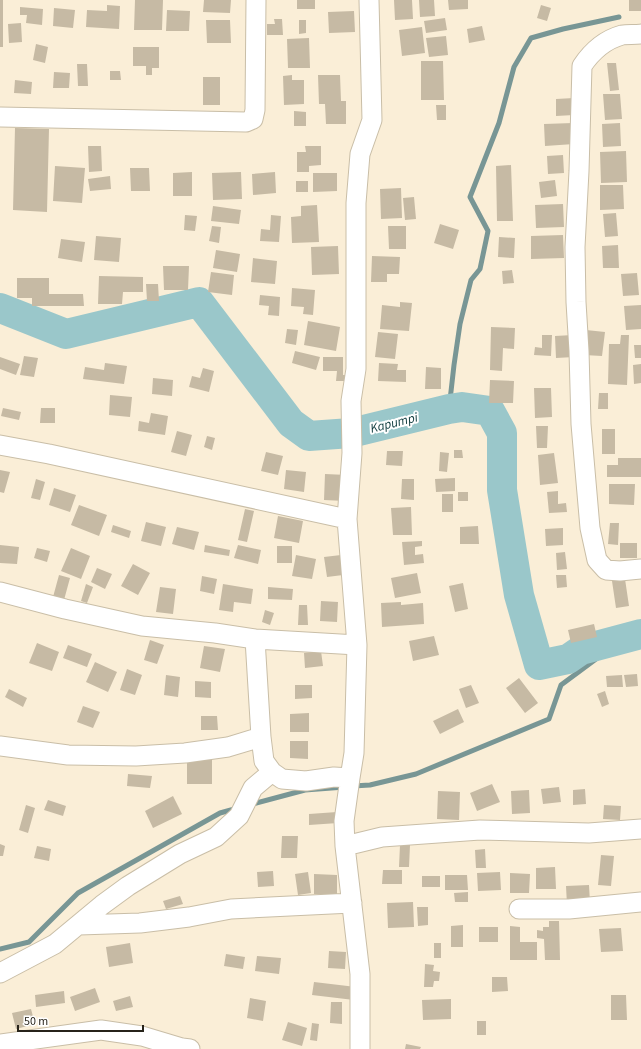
<svg xmlns="http://www.w3.org/2000/svg" width="641" height="1049" viewBox="0 0 641 1049" font-family="'Source Sans 3',sans-serif">
<style>
.lines{fill:none;stroke-linecap:round;stroke-linejoin:round}
.stream{stroke:#789695;stroke-width:5}
.river{stroke:#9ac7ca;stroke-width:30}
.building{fill:#c6baa4}
.minor-casing{stroke:#c9bea7;stroke-width:21}
.minor{stroke:#fff;stroke-width:19}
.labels{text-anchor:middle;dominant-baseline:central;stroke-width:4;stroke-linejoin:round;paint-order:stroke}
.water-label{font-size:13px;font-style:italic;fill:#0c393b;stroke:#fff}
</style>
<rect width="100%" height="100%" fill="#faeed7"/>
<g class="lines">
<path class="stream" d="M449,409L454,365L460,324L471,280L480,269L488,231L470,197L499,123L514,67L531,38L563,29L619,17
M353,786L370,785L416,774L549,719L561,685L623,639
M249,805L305,790L345,787
M0,949L29,942L78,893L220,813L238,808"/>
<path class="river" d="M0,308L66,334L199,302L291,423L309,436L351,433L449,409L462,407L490,411L502,433V490L519,595L539,665L568,659L581,650L641,634"/>
</g>
<path class="building" d="M0,0H3V47H0Z
M135,0H163L162,30H134Z
M204,0H231L230,13L203,12Z
M297,0H315V9H297Z
M394,0H412L413,19L395,20Z
M419,0H434L435,16L420,17Z
M448,0H468V9L449,10Z
M629,0H641V11H629Z
M107,5L120,6L119,29L86,27L87,10L107,11Z
M541,5L551,8L547,21L537,18Z
M20,7L43,9L42,25L26,23L27,15H20Z
M54,8L75,10L73,28L53,26Z
M167,10L190,11L189,31H166Z
M354,11L355,32L329,33L328,12Z
M445,18L447,30L426,33L424,21Z
M274,19H282L283,35H267V24H275Z
M206,20H230L231,43H207Z
M299,20H306V33L299,34Z
M21,23L22,42L9,43L8,24Z
M482,26L485,40L469,43L467,29Z
M422,27L425,53L402,56L399,30Z
M446,36L448,55L429,57L426,38Z
M309,38L310,68H288L287,39Z
M36,44L48,47L45,63L33,60Z
M133,47H159V68H152V75H146V66H133Z
M421,61H443L444,100H421Z
M607,63H616L619,90L610,91Z
M77,64H87L88,86H78Z
M110,71H120L121,80H110Z
M54,72L70,73L69,88H53Z
M292,75V80H304V104L284,105L283,76Z
M318,75H340L341,101H346V124H326L325,104H319Z
M203,77H220V105H203Z
M15,80L32,82L31,94L14,93Z
M603,94H620L622,119L605,120Z
M574,98V115L556,116V99Z
M436,105H446V120H437Z
M294,111L306,112V126H294Z
M573,123L574,144L545,146L544,124Z
M620,123L621,146L603,147L602,124Z
M15,128L49,129L47,212L13,210Z
M88,146H101L102,171L89,172Z
M305,146H321V165L309,166V172H297V152H306Z
M626,151L627,182L601,183L600,152Z
M563,155L564,173L548,174L547,156Z
M511,165L513,221H497L496,166Z
M55,166L85,168L82,203L53,201Z
M130,168H149L150,191H131Z
M192,172V196H173V173Z
M241,172L242,199L213,200L212,173Z
M275,172L276,193L253,195L252,174Z
M313,173H337V191L313,192Z
M110,176L111,189L90,191L88,179Z
M555,180L557,196L541,198L539,182Z
M296,181H308V192H296Z
M600,185H623L624,209L600,210Z
M401,188L402,218L381,219L380,189Z
M414,197L416,219L405,220L403,198Z
M563,204L564,227L536,228L535,205Z
M317,205L319,242L292,243L291,217L301,216V206Z
M213,206L241,210L239,224L211,221Z
M616,213L618,236L605,237L603,214Z
M185,215L197,216L195,231L184,230Z
M271,215L281,216L279,242L260,241L261,229L270,230Z
M440,224L459,230L453,249L434,243Z
M212,226L221,227L219,243L209,241Z
M388,226H406V249H389Z
M563,235L564,258L531,259V236Z
M96,236L121,238L119,262L94,260Z
M499,237L515,238L514,258L498,257Z
M61,239L85,242L82,262L58,258Z
M618,245L619,268H603L602,246Z
M338,246L339,274L312,275L311,247Z
M216,250L240,254L237,272L213,268Z
M372,256L400,257L399,274H387V282H371Z
M253,258L277,261L275,284L251,282Z
M163,266H189L188,290H164Z
M512,270L514,283L503,284L502,271Z
M211,272L234,275L232,295L208,292Z
M637,273L639,295L623,296L621,274Z
M99,276L143,277V292H123L122,304H98Z
M17,278H49V294H83L84,306H32V298H17Z
M146,284H158L159,301H147Z
M292,288L315,290L313,315L303,314L304,307L291,306Z
M260,295L280,297L279,316L268,315L269,306L259,305Z
M400,302L412,303L409,331L380,329L382,305L400,307Z
M641,305V329L626,330L624,306Z
M308,321L340,327L336,351L304,345Z
M491,327L515,328L514,349L503,348L502,371L490,370Z
M287,329L298,330L296,345L285,343Z
M586,330L605,332L602,356L584,355Z
M378,332L398,334L395,359L375,357Z
M542,335H552L551,356L534,355L535,347L542,348Z
M573,335L574,357L556,358L555,336Z
M621,335H629L627,385L608,384L609,344H620Z
M634,345H641V358H635Z
M295,351L320,357L316,370L292,363Z
M24,356L38,358L34,377L20,375Z
M0,357L20,364L16,375L0,369Z
M323,357H343V375H353V381H336L337,371H323Z
M105,363L127,366L124,384L83,379L85,367L104,370Z
M379,363L398,364L397,370H406V382L378,381Z
M641,364V383L634,384L633,365Z
M426,367L441,368V389H425Z
M203,368L214,371L209,392L189,387L192,376L200,378Z
M153,378L173,380L172,396L152,394Z
M490,380L514,381L513,403H489Z
M534,388H551L552,417L535,418Z
M599,393H608V409H598Z
M110,395L132,397L130,417L109,415Z
M3,408L21,412L19,420L1,416Z
M41,408H55V423H40Z
M151,413L168,416L165,435L138,431L139,421L149,423Z
M536,426H548L547,448H537Z
M602,429H615V454H602Z
M177,431L192,435L186,456L171,452Z
M207,436L215,438L212,450L204,447Z
M454,450H462L463,458H454Z
M387,451H403L402,466L386,465Z
M266,452L283,456L278,475L261,471Z
M440,452L449,453L447,472L439,471Z
M554,453L558,483L540,485L538,455Z
M618,458H641V477H607V465H618Z
M0,470L10,472L4,493L0,492Z
M286,470L306,472L304,492L284,489Z
M325,474L347,475L345,501L324,500Z
M455,478V491L436,492L435,479Z
M36,479L45,482L40,500L31,498Z
M402,479H414V500L401,499Z
M609,484H635L634,505L609,504Z
M54,488L76,495L70,512L49,505Z
M558,491V504L566,503L567,512L549,513L547,492Z
M458,492H468V501H458Z
M442,494H453V512H442Z
M79,505L107,515L99,536L71,525Z
M411,507L412,535H393L391,508Z
M245,509L254,511L247,542L238,540Z
M278,516L303,521L299,543L274,538Z
M146,522L166,527L161,546L141,541Z
M610,523H619L618,545L608,544Z
M113,525L131,531L129,538L111,532Z
M478,526L479,544H460V527Z
M177,527L199,532L194,550L172,544Z
M563,528V545L546,546L545,529Z
M422,541V546L415,547V555L423,554L424,563L404,565L402,542Z
M620,543H637V558H620Z
M0,545L19,547L17,564L0,563Z
M205,545L230,550L229,556L204,552Z
M238,545L261,550L258,564L234,558Z
M277,546H292V563H277Z
M37,548L50,551L47,562L34,558Z
M71,548L90,556L81,579L61,571Z
M565,552L567,569L557,570L556,553Z
M296,555L316,559L312,579L292,576Z
M341,555L343,575L327,577L324,557Z
M133,564L150,573L138,595L121,586Z
M97,568L112,574L105,589L91,582Z
M417,573L421,593L395,598L391,578Z
M59,575L70,578L64,600L53,597Z
M556,575H566L567,587L557,588Z
M202,576L217,579L214,594L200,591Z
M625,579L629,606L616,608L612,581Z
M463,583L468,609L455,612L449,586Z
M86,584L93,587L87,603L81,601Z
M223,584L253,589L251,604L234,602L233,612L219,610Z
M160,587L176,589L173,614L156,612Z
M268,587L293,589L292,600L268,599Z
M321,601L338,602L337,622L320,621Z
M401,602V605L423,603L424,624L382,627L381,603Z
M299,605H307L308,625H298Z
M265,610L274,613L270,625L262,622Z
M594,624L597,637L571,643L568,630Z
M434,636L439,655L413,661L409,641Z
M150,640L164,645L157,664L144,660Z
M37,643L59,652L52,671L29,663Z
M68,645L92,654L87,667L63,658Z
M204,646L225,649L220,672L200,668Z
M321,651L323,666L305,668L304,653Z
M95,662L117,672L108,692L86,682Z
M127,669L142,675L135,695L120,690Z
M637,674L638,686L626,687L624,675Z
M166,675L180,677L178,697L164,695Z
M622,675L623,687H607L606,676Z
M519,678L538,703L525,713L506,688Z
M195,681L211,682V698L195,697Z
M295,685H312V698L295,699Z
M471,685L479,703L466,708L459,689Z
M9,689L27,698L23,707L5,697Z
M605,691L609,704L602,707L597,694Z
M83,706L100,712L93,728L77,722Z
M458,709L464,722L440,734L433,721Z
M309,713V732H290V714Z
M201,716H217L218,730H201Z
M290,741H308V759L290,758Z
M187,757H212V784H187Z
M128,774L152,776L150,788L127,786Z
M492,784L500,802L477,811L470,793Z
M559,787L561,802L543,804L541,789Z
M585,789L586,804L573,805V790Z
M529,790L530,813L512,814L511,791Z
M438,791L460,792L459,820L437,819Z
M173,796L182,814L153,828L145,811Z
M48,800L66,806L63,816L44,810Z
M26,805L35,808L28,833L19,830Z
M604,805L621,806L620,820L603,819Z
M337,812L338,823L309,825V814Z
M282,836H298L297,858H281Z
M0,844L5,846L3,856H0Z
M400,845H410L409,867H399Z
M37,846L51,849L49,861L34,858Z
M485,849L486,868H476L475,850Z
M601,855L614,856L611,886L598,885Z
M555,867L556,889H536V868Z
M383,870H402V884H382Z
M273,871L274,886L258,887L257,872Z
M308,872L311,893L298,895L295,874Z
M500,872L501,890L478,891L477,873Z
M510,873L530,874L529,893H510Z
M314,874L337,875V895L314,894Z
M445,875H467L468,890H445Z
M422,876H440V887H422Z
M589,885L590,903L567,905L566,886Z
M468,892V902H455L454,893Z
M180,896L183,904L166,909L163,901Z
M413,902L414,927L388,928L387,903Z
M417,907H428V925L418,926Z
M549,921H559L560,960H545L544,939L537,938V930L543,931V927H549Z
M463,925V947H451V926Z
M510,926L520,927V942H537V960H510Z
M479,927H498V942H479Z
M621,928L623,951L601,952L599,929Z
M130,943L133,963L109,967L106,947Z
M434,943H441V958H434Z
M329,951L346,952L345,969L328,968Z
M226,954L245,957L243,969L224,966Z
M257,956L281,958L279,974L255,971Z
M425,964L434,965L433,971L440,972L439,981H434L433,987H424Z
M492,977H507L508,991L492,992Z
M314,982L356,987L354,1000L312,995Z
M95,988L100,1002L75,1011L70,997Z
M64,991L65,1003L36,1007L35,995Z
M611,995H626L627,1020H611Z
M130,996L133,1007L116,1011L113,1001Z
M250,998L266,1001L263,1021L247,1018Z
M451,999V1019L423,1020L422,1000Z
M331,1002H342V1024L330,1023Z
M31,1009L35,1024L16,1029L12,1013Z
M477,1021H486V1035H477Z
M288,1022L307,1028L302,1046L282,1040Z
M312,1023L319,1024L317,1041L310,1040Z
M406,1044L421,1047L420,1049H405Z"/>
<g class="lines">
<defs>
<path id="minor" d="M641,34C635,35 628,34 622,35C604,40 592,51 582,66L579,171L575,247L576,302L579,351L581,424L590,528L597,560L606,570L620,571L641,569
M0,117L246,122L253,119L255,110L256,0
M0,445L49,454L347,519
M0,592L65,609L142,626L215,633L255,639L357,645
M255,639L261,737L264,761L272,772L282,779L306,781L334,777L350,778
M0,746L68,755L136,756L185,753L228,747L261,737
M345,846L382,837L480,830L589,833L641,829
M519,909H569L641,902
M79,925L140,923L189,917L231,909L352,903
M0,973L55,944L102,905L128,886L180,854L216,837L239,816L253,788L272,772
M0,1044L101,1030L142,1036L182,1048L190,1049
M360,1049V974L345,846L344,821L350,778L354,753L357,645L347,519L352,453L351,401L356,369V203L360,154L372,120L369,0"/>
</defs>
<use href="#minor" class="minor-casing"/>
<use href="#minor" class="minor"/>
</g>
<g class="labels">
<g class="water-label">
<text transform="translate(394 423) rotate(-14)">Kapumpi</text>
</g>
</g>
<path d="M18 1025v6h125v-6" fill="none" stroke="#27231a" stroke-width="2"/>
<text x="24" y="1025" font-size="12" fill="#27231a" stroke="#ffffff" stroke-width="3" paint-order="stroke">50 m</text>
</svg>
